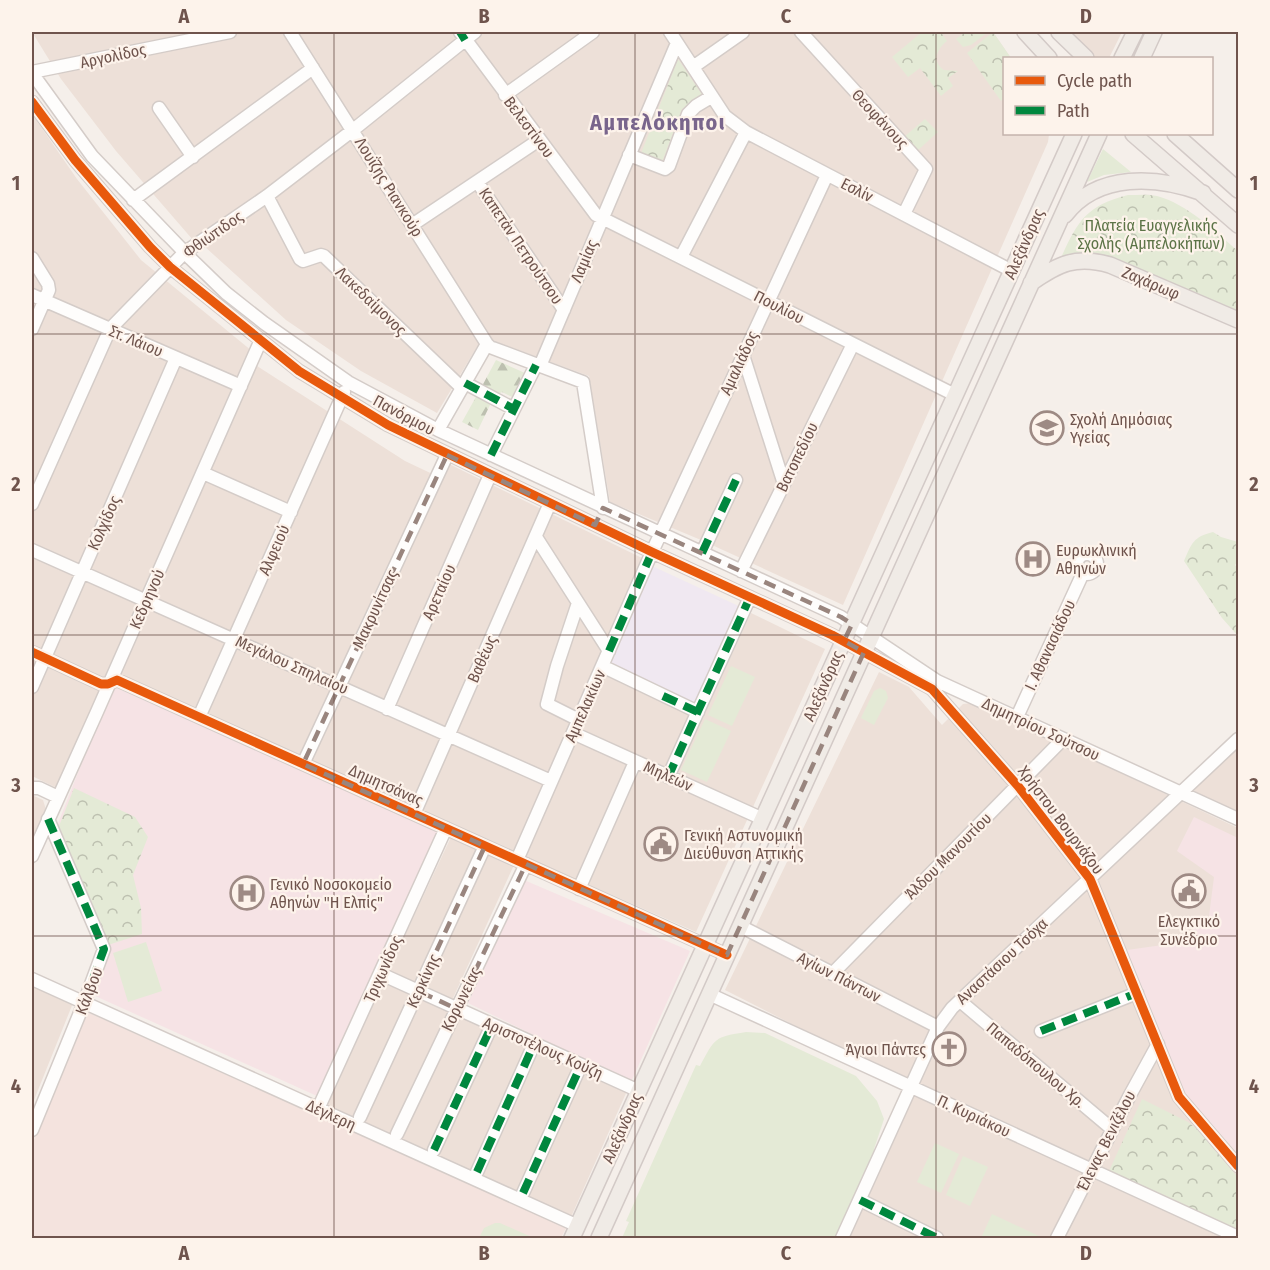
<svg xmlns="http://www.w3.org/2000/svg" width="1270" height="1270" viewBox="0 0 1270 1270" font-family="'Fira Sans Condensed',sans-serif">
<style>
.residential{fill:#ede0d8}
.commercial{fill:#f4e3de}
.education{fill:#f0e8f1}
.medical{fill:#f6e3e5}
.grass{fill:#e4ead6}
.forest{fill:url(#forest-firs)}
.park{fill:url(#park-crowns)}
.lines{fill:none;stroke-linecap:round;stroke-linejoin:round}
.minor-casing{stroke:#d4ccc8;stroke-width:15}
.major-casing{stroke:#d3cac7;stroke-width:18}
.minor{stroke:#fefdfc;stroke-width:12}
.major{stroke:#f0ebe6;stroke-width:15}
.quiet{stroke:#00873e;stroke-width:8;stroke-dasharray:15 8;stroke-linecap:butt}
.cycleway-casing{stroke:#fdf3eb;stroke-width:13}
.cycleway{stroke:#e8590c;stroke-width:9}
.marked{fill:none;stroke:#99857e;stroke-width:4.5;stroke-dasharray:12 8;stroke-linejoin:round}
.grid{fill:none;stroke:#6f544d;stroke-width:1.5;stroke-opacity:0.55}
.labels{text-anchor:middle;dominant-baseline:central;stroke-width:4.5;stroke-linejoin:round;paint-order:stroke}
.street-label{font-size:16px;fill:#6f544d;stroke:#fdf3eb}
.park-label{font-size:16px;fill:#5c7447;stroke:#fdf3eb}
.poi-label{font-size:16px;fill:#6f544d;stroke:#fdf3eb;text-anchor:start}
.district-label{font-size:22px;font-weight:bold;letter-spacing:1.5px;fill:#79658c;stroke:#fdf3eb}
.neatline{fill:none;stroke:#6f544d;stroke-width:2}
.grid-label{font-size:20px;text-anchor:middle;font-weight:bold;fill:#6f544d}
</style>
<defs>
<pattern id="forest-firs" width="22" height="20" patternUnits="userSpaceOnUse" patternTransform="scale(1.5)"><rect width="22" height="20" fill="#e4ead6"/><path d="M5 1l3.5 6h-7zM16 11l3.5 6h-7z" fill="#bdc0b0"/></pattern>
<pattern id="park-crowns" width="20" height="18" patternUnits="userSpaceOnUse" patternTransform="scale(1.5)"><rect width="20" height="18" fill="#e4ead6"/><path d="M2 6a3 3 0 1 1 6 0M12 15a3 3 0 1 1 6 0" fill="none" stroke="#bdc0b0"/></pattern>
</defs>
<rect width="100%" height="100%" fill="#f5efea"/>
<path class="residential" d="M32,32H469L342,135L193,240L116,151L61,79Z
M477,32H993L1011,58H1004V134H1049L1048,142L843,605L701,540L610,502L589,376L483,337L437,413L361,371L286,320L204,246Z
M1064,32H1122L1109,58H1089Z
M32,114L77,179L141,260L252,351L239,383L32,290Z
M32,297L237,389L59,789L32,776Z
M257,366L405,461L443,479L449,464L642,558L594,669L702,719L751,613L825,649L696,932L116,676Z
M879,672L909,687L942,725L963,704L972,703L1238,828V1233L902,1080L725,990Z
M1238,741V817L1185,791Z
M32,795L43,800L48,816L32,852Z
M451,837L514,865L448,1009L627,1091L571,1217L325,1106Z
M32,984L73,1003L32,1105Z
M915,1093L1225,1238H849Z"/>
<path class="commercial" d="M87,1012L566,1228L561,1238H32V1145Z"/>
<path class="education" d="M652,566L743,608L697,709L608,666Z"/>
<path class="medical" d="M112,686L438,830L317,1096L93,995L109,955L57,826Z
M1194,817L1238,838V1154L1183,1092L1172,1068L1127,950L1191,941L1195,923L1208,924L1214,877L1177,851Z
M524,880L690,951L631,1082L468,1003Z"/>
<path class="grass" d="M1103,149L1131,172L1104,175L1087,182Z
M731,666L755,677L732,726L708,715Z
M880,688L886,691L888,698L874,725L861,718L874,691Z
M705,719L731,731L707,782L681,770Z
M146,942L162,991L128,1002L113,953Z
M746,1032L765,1033L856,1076L877,1101L884,1119L874,1149L877,1151L837,1238H622L629,1222L626,1221L696,1065L700,1066C715,1038 714,1037 746,1032Z
M935,1143L959,1154L941,1193L917,1182Z
M963,1156L988,1167L970,1206L946,1195Z
M992,1214L1041,1237L1040,1238H981Z
M495,1223H500L534,1238H479L484,1228Z"/>
<path class="forest" d="M496,360L525,373L512,397L502,392L495,396L481,388Z
M477,395L491,403L478,430L462,422Z"/>
<path class="park" d="M922,32H941L947,41C937,49 931,61 944,70L958,71L948,78L953,86L941,96L920,68L908,77L892,57Z
M965,32H988L971,45L963,47L956,39Z
M993,32L1011,58H1004V98L1001,101L967,53Z
M678,59L703,96L682,109L661,165L640,156Z
M925,119L938,132L917,151L904,137Z
M1128,195C1138,195 1148,194 1157,196C1187,204 1215,231 1238,251V314L1144,272L1086,252L1059,262C1077,223 1084,206 1128,195Z
M1213,532L1221,537L1238,542V561L1235,565L1238,568V636L1222,618L1184,561C1192,543 1193,537 1213,532Z
M74,788L135,817L148,837L133,875L141,908L142,934L108,945L59,826Z
M1142,1099L1188,1122L1211,1141L1238,1178V1237L1187,1214L1109,1171Z"/>
<g class="lines">
<defs>
<path id="minor" d="M290,32L487,344L490,347L583,382L603,508
M460,32L596,215L955,395
M670,32L725,116L746,132L1012,271
M801,32L926,169L904,214
M693,67L743,32
M32,72L230,32
M32,73L92,156L191,259L226,293L264,323L348,382L438,430L841,617L937,681L1238,819
M505,95L593,32
M32,102L75,160L150,247L170,267L299,371L388,425L652,552L832,635L932,689L1018,786L1090,879L1179,1097L1238,1166
M159,108L193,157
M629,155L665,169L669,166L688,114L696,106L711,97
M478,183L564,310
M267,196L300,259L303,261L321,255L324,256L462,388
M133,200L313,68
M412,225L539,140
M681,257L746,132
M32,258L48,284L49,290L32,329
M32,295L241,386
M743,355L784,484
M540,366L677,43
M465,383L514,409
M438,430L487,344
M491,455L536,365
M203,473L291,512
M32,504L110,329L184,253L267,196L353,130L475,32
M536,537L609,651
M32,550L551,781
M702,553L736,480
M1077 564a10 10 0 1 1 20 0a10 10 0 1 1-20 0Z
M741,571L853,344
M578,603L557,666L547,704L579,720
M32,652L101,684H108L117,680L727,955
M602,666L698,712
M32,687L176,358
M387,709L490,475
M199,717L344,392
M1017,717L1083,573
M573,733L763,819
M303,764L447,455
M668,777L750,597
M32,788H39L58,797
M414,814L550,503
M32,856L96,714L260,342
M517,860L652,552L827,175
M579,889L635,762
M740,926L938,1027
M381,974L639,1091
M832,974L1063,739
M32,979L578,1226
M709,994L1238,1237
M960,1001L1112,1129
M1041,1031L1137,993
M318,1109L446,828
M360,1117L485,846
M32,1130L84,1003L104,949L48,819
M397,1134L526,864
M434,1150L492,1025
M477,1172L534,1044
M523,1193L581,1065
M860,1200L937,1238
M842,1238L938,1027L952,1008L1238,739
M1057,1238L1130,1095L1158,1044"/>
<path id="major" d="M1025,32L1049,58
M1059,32L1086,58
M1122,58L1135,32
M1142,58L1154,32
M1133,134L1238,225
M1175,134L1238,190
M1065,215C1098,172 1157,176 1203,193
M1031,283C1058,264 1076,255 1110,265L1238,320
M572,1238L1074,134
M599,1238L1099,134"/>
</defs>
<use href="#minor" class="minor-casing"/>
<use href="#major" class="major-casing"/>
<use href="#minor" class="minor"/>
<use href="#major" class="major"/>
<path class="quiet" d="M460,32L465,40
M465,383L514,409
M491,455L536,365
M702,553L736,480
M609,651L652,552
M663,696L698,712
M668,777L750,597
M48,819L104,949L84,1003
M1041,1031L1137,993
M434,1150L492,1025
M477,1172L534,1044
M523,1193L581,1065
M860,1200L937,1238"/>
<defs>
<path id="cycleway" d="M32,102L75,160L150,247L170,267L299,371L388,425L652,552L832,635L932,689L1018,786L1090,879L1179,1097L1238,1166
M32,652L101,684H108L117,680L727,955"/>
</defs>
<use href="#cycleway" class="cycleway-casing"/>
<use href="#cycleway" class="cycleway"/>
</g>
<path class="marked" d="M447,455L595,525L603,508L841,617L852,624L844,641L864,652L727,955L526,864L457,1009L418,991L485,846L303,764Z"/>
<path class="grid" d="M334,32V1238M635,32V1238M936,32V1238M32,334H1238M32,635H1238M32,936H1238"/>
<defs>
<symbol id="university-ring" viewBox="-11 -11 22 22"><circle r="9.5" fill="#fdf3eb" stroke="#9e8a84" stroke-width="1.5"/><path d="M0-5L7-2L0 1L-7-2ZM-4 1L0 2.5L4 1V4Q0 6-4 4Z" fill="#9e8a84"/></symbol>
<symbol id="hospital-ring" viewBox="-11 -11 22 22"><circle r="9.5" fill="#fdf3eb" stroke="#9e8a84" stroke-width="1.5"/><path d="M-5-5h3v3.5h4V-5h3V5h-3V1.5h-4V5h-3Z" fill="#9e8a84"/></symbol>
<symbol id="civic-ring" viewBox="-11 -11 22 22"><circle r="9.5" fill="#fdf3eb" stroke="#9e8a84" stroke-width="1.5"/><path d="M-.6-6.5H3V-4.5H.6V-3L4-1V1h2V6H-6V1h2V-1L-.6-3ZM-1.2 2.5V6h2.4V2.5Z" fill="#9e8a84"/></symbol>
<symbol id="church-ring" viewBox="-11 -11 22 22"><circle r="9.5" fill="#fdf3eb" stroke="#9e8a84" stroke-width="1.5"/><path d="M-1.2-6h2.4v3.5h3.3v2.4h-3.3V6h-2.4V-.1h-3.3v-2.4h3.3Z" fill="#9e8a84"/></symbol>
</defs>
<g fill-rule="evenodd">
<use href="#university-ring" x="1028" y="409" width="38" height="38"/>
<use href="#hospital-ring" x="1014" y="540" width="38" height="38"/>
<use href="#civic-ring" x="642" y="825" width="38" height="38"/>
<use href="#civic-ring" x="1170" y="872" width="38" height="38"/>
<use href="#hospital-ring" x="228" y="874" width="38" height="38"/>
<use href="#church-ring" x="930" y="1030" width="38" height="38"/>
</g>
<g class="labels">
<g class="street-label">
<text transform="translate(113 56) rotate(-12)">Αργολίδος</text>
<text transform="translate(880 119) rotate(47)">Θεοφάνους</text>
<text transform="translate(529 127) rotate(53)">Βελεστίνου</text>
<text transform="translate(389 187) rotate(58)">Λουΐζης Ριανκούρ</text>
<text transform="translate(857 190) rotate(27)">Εσλίν</text>
<text transform="translate(213 234) rotate(-35)">Φθιώτιδος</text>
<text transform="translate(1024 244) rotate(-66)">Αλεξάνδρας</text>
<text transform="translate(521 246) rotate(56)">Καπετάν Πετρούτσου</text>
<text transform="translate(584 261) rotate(-67)">Λαμίας</text>
<text transform="translate(1151 283) rotate(23)">Ζαχάρωφ</text>
<text transform="translate(371 301) rotate(44)">Λακεδαίμονος</text>
<text transform="translate(779 307) rotate(27)">Πουλίου</text>
<text transform="translate(136 341) rotate(23)">Στ. Λάιου</text>
<text transform="translate(739 363) rotate(-65)">Αμαλιάδος</text>
<text transform="translate(404 415) rotate(28)">Πανόρμου</text>
<text transform="translate(797 457) rotate(-64)">Βατοπεδίου</text>
<text transform="translate(104 523) rotate(-66)">Κολχίδος</text>
<text transform="translate(274 550) rotate(-66)">Αλφειού</text>
<text transform="translate(439 592) rotate(-66)">Αρεταίου</text>
<text transform="translate(147 599) rotate(-66)">Κεδρηνού</text>
<text transform="translate(375 609) rotate(-65)">Μακρυνίτσας</text>
<text transform="translate(1050 645) rotate(-65)">Ι. Αθανασιάδου</text>
<text transform="translate(482 659) rotate(-66)">Βαθέως</text>
<text transform="translate(292 665) rotate(24)">Μεγάλου Σπηλαίου</text>
<text transform="translate(823 686) rotate(-66)">Αλεξάνδρας</text>
<text transform="translate(585 706) rotate(-66)">Αμπελακίων</text>
<text transform="translate(1041 729) rotate(25)">Δημητρίου Σούτσου</text>
<text transform="translate(668 776) rotate(24)">Μηλεών</text>
<text transform="translate(386 785) rotate(24)">Δημητσάνας</text>
<text transform="translate(1061 820) rotate(53)">Χρήστου Βουρνάζου</text>
<text transform="translate(948 856) rotate(-45)">Άλδου Μανουτίου</text>
<text transform="translate(1002 961) rotate(-43)">Αναστάσιου Τσόχα</text>
<text transform="translate(383 969) rotate(-66)">Τριχωνίδος</text>
<text transform="translate(839 977) rotate(27)">Αγίων Πάντων</text>
<text transform="translate(423 981) rotate(-65)">Κερκίνης</text>
<text transform="translate(89 991) rotate(-69)">Κάλβου</text>
<text transform="translate(461 999) rotate(-64)">Κορωνείας</text>
<text transform="translate(543 1048) rotate(24)">Αριστοτέλους Κούζη</text>
<text transform="translate(1036 1065) rotate(40)">Παπαδόπουλου Χρ.</text>
<text transform="translate(331 1115) rotate(24)">Δέγλερη</text>
<text transform="translate(974 1116) rotate(25)">Π. Κυριάκου</text>
<text transform="translate(622 1128) rotate(-66)">Αλεξάνδρας</text>
<text transform="translate(1106 1141) rotate(-63)">Έλενας Βενιζέλου</text>
</g>
<g class="park-label">
<text x="1151" y="225">Πλατεία Ευαγγελικής<tspan x="1151" dy="18">Σχολής (Αμπελοκήπων)</tspan></text>
</g>
<g class="poi-label">
<text x="1070" y="419">Σχολή Δημόσιας<tspan x="1070" dy="18">Υγείας</tspan></text>
<text x="1056" y="550">Ευρωκλινική<tspan x="1056" dy="18">Αθηνών</tspan></text>
<text x="684" y="835">Γενική Αστυνομική<tspan x="684" dy="18">Διεύθυνση Αττικής</tspan></text>
<text x="270" y="884">Γενικό Νοσοκομείο<tspan x="270" dy="18">Αθηνών "Η Ελπίς"</tspan></text>
<text x="1189" y="921" text-anchor="middle">Ελεγκτικό<tspan x="1189" dy="18">Συνέδριο</tspan></text>
<text x="926" y="1049" text-anchor="end">Άγιοι Πάντες</text>
</g>
<g class="district-label">
<text x="658" y="122">Αμπελόκηποι</text>
</g>
</g>
<rect width="1270" height="1270" fill="none" stroke="#fdf3eb" stroke-width="66"/>
<rect x="1003" y="57" width="210" height="78" fill="#fdf3eb" stroke="#c4b3ac" stroke-width="1.5"/>
<rect x="1015" y="76" width="30" height="9" fill="#e8590c" stroke="#c4b3ac" stroke-width="1.5"/>
<text x="1057" y="87" font-size="18" fill="#6f544d">Cycle path</text>
<rect x="1015" y="106" width="30" height="9" fill="#00873e" stroke="#c4b3ac" stroke-width="1.5"/>
<text x="1057" y="117" font-size="18" fill="#6f544d">Path</text>
<rect x="33" y="33" width="1204" height="1204" class="neatline"/>
<g class="grid-label">
<text x="184" y="23">A</text>
<text x="484" y="23">B</text>
<text x="786" y="23">C</text>
<text x="1086" y="23">D</text>
<text x="16" y="190">1</text>
<text x="1254" y="190">1</text>
<text x="16" y="491">2</text>
<text x="1254" y="491">2</text>
<text x="16" y="792">3</text>
<text x="1254" y="792">3</text>
<text x="16" y="1093">4</text>
<text x="1254" y="1093">4</text>
<text x="184" y="1260">A</text>
<text x="484" y="1260">B</text>
<text x="786" y="1260">C</text>
<text x="1086" y="1260">D</text>
</g>
</svg>
